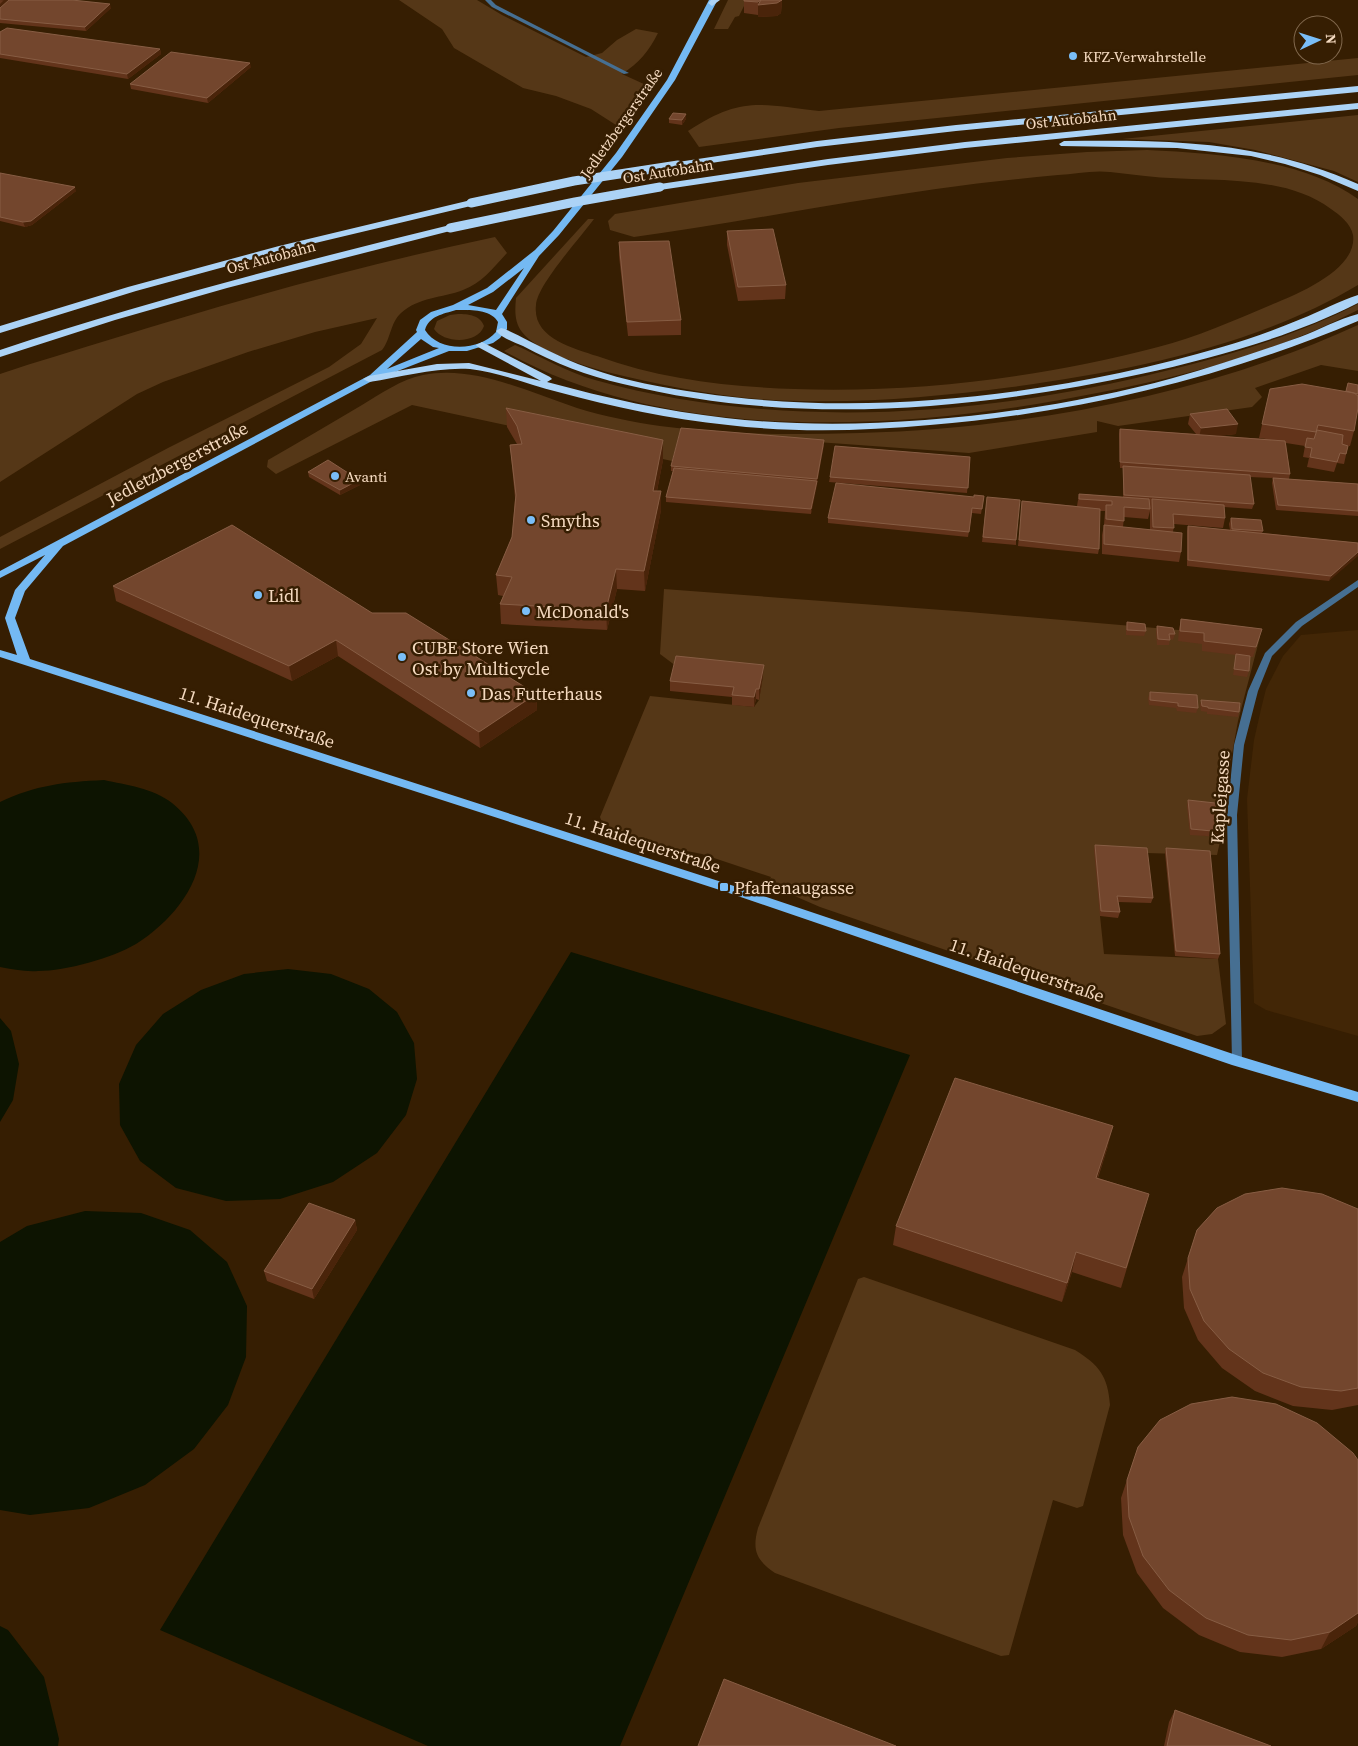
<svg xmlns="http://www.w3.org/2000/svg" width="1358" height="1746" viewBox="0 0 1358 1746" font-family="'Source Serif 4',serif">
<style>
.built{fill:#422606}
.green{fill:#553717}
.water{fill:#0d1401}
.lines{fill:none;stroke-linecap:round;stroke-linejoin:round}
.street{fill:#466f92;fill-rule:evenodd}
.primary{fill:#74b9f3;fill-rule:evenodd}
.highway{fill:#acd3f6;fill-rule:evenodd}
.highway-bridge{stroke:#acd3f6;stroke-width:9}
.wall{fill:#63341b;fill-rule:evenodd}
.shaded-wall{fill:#4a240a}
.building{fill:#73462d;stroke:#875d44}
.poi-dot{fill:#7abef8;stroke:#361e02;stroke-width:2}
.labels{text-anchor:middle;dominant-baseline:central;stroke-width:5;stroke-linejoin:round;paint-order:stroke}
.far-poi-label{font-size:15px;fill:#f5dac0;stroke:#361e02;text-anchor:start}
.far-street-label{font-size:15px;fill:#f5dac0;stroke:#361e02}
.street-label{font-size:18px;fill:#f5dac0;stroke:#361e02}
.poi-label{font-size:18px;fill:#f5dac0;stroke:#361e02;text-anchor:start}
</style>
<rect width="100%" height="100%" fill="#361e02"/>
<path class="built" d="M1358,630V1036L1266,1010L1254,1003L1247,799L1254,740L1261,709L1266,689L1283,656L1301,635Z"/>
<path class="green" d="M399,0H477L502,15L586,57L602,53L617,40L636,29L658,33C649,51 639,63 622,74L646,85L616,125L591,109L556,96L523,88L454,48L442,29Z
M728,0H747L739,16L735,17L728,29H714Z
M1358,58V75L839,128L699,147L688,131C741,96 760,104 819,111Z
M1358,115V182L1334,171L1255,150L1209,142L1122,139Z
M1147,150C1213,153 1303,159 1358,199V285C1256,346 1129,371 1012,387C929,398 843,405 759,399C707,395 657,384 607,372C585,366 536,351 522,332C514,322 515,309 516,298L588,219H594C581,237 537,285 536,305C532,338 573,348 597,356C660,379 728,387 795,389C917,393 1039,378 1158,347C1197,337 1235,320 1273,304C1298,294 1358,269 1353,235C1351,224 1340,215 1331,209C1281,172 1205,183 1145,176C1133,175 1122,173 1110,172C1093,170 1075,174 1058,175C1017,179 977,183 936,189C835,203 735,223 634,237L610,230L608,221L615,214L798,183L1007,158L1087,152Z
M495,237L507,253C493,268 482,283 463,290C442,298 419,297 401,313C390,323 391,339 382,350L0,549V537L168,448L329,367L361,344L377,318L315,332L248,352L163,382L137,394L0,482V374C38,361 77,350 115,338C240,299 367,264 495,237Z
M1358,304V310C1277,352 1186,376 1097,393C913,430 674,447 504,351L515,345C542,357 566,372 595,380C776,431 983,417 1165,371C1231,355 1297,335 1358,304Z
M458,314C468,314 480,315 484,326C478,344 444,344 434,329L437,321L450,315Z
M1358,325V371L1321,365L1255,388L1262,397L1252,407L1118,426L1097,421V432L969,453L680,432L672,461L412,405L276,474L267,467L268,460C300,442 331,423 362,405C380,394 402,379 423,375C475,365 528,392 577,408C603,416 633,422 660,426C726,435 794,435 860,433C1027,428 1205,395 1358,325Z
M664,589L969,612L1260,637L1238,721L1222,809L1190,834L1221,837L1217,855L1146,853L1100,916L1104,954L1218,959L1226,1024L1212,1034L1197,1036L820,907L767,884L771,877L702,854L636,841L605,830L600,817L650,696L754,707L759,700L763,676L676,666L660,654Z
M864,1277L1075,1350C1099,1365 1108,1376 1110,1405L1083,1506L1077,1508L1053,1500L1009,1655L1001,1656L775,1573C756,1560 752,1550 758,1528L858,1279Z"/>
<path class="water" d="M104,780C126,785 153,788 172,803C230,849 185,913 136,944C112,958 66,971 38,971C25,972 12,969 0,967V802C36,785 64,782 104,780Z
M571,952L910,1055L620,1746H428L160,1630Z
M288,969L331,974L369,989L397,1012L414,1043L417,1079L406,1115L377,1153L333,1182L280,1199L226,1201L176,1188L140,1161L120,1125L119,1084L136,1045L163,1014L201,990L244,974Z
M0,1018L11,1031L19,1064L13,1100L0,1122Z
M85,1211L141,1213L190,1230L227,1262L247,1306L246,1357L228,1405L194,1449L145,1485L89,1508L30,1515L0,1510V1242L27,1226Z
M0,1626L8,1630L44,1677L59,1739L58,1746H0Z"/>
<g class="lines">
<path class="street" d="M485,0H491L496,5L629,73L624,74L492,7Z
M1358,580V587L1302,626L1272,656L1258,691L1244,745L1237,815L1242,1061L1241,1064H1233L1232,1061L1227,815L1234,745L1248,691L1265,653L1296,622Z"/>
<path class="primary" d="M709,0H715L716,3L675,80L622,157L559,235L539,256L502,314L507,322V329L500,338L493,343L467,351H449L372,381L63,546L25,591L15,618L30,659L734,886L1239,1056L1358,1092V1102L1232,1065L726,892L0,657V650L17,655L5,618L15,590L45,555L0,578V571L370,375L417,332L416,330L420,320L431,312L453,305L487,288L535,250L553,231L616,153L667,80ZM524,268L496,310L468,305L493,292ZM456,310C470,310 491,309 498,322L496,332C480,351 439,353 425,330C429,316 443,314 456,310ZM421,339L433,347L439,348L387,369Z"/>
<path class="highway" d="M711,0H720L712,6L708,3Z
M1358,86V92L956,131L817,147L678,168L673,165L678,162L817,141L956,125Z
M1358,103V109L965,148L828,165L660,190L655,187L660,184L828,159L965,142Z
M1064,141C1170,140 1259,140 1358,184V191L1320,175L1285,164L1251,156L1177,148L1061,146L1059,144Z
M471,200L475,201V205L286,250L136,291L0,333V326L128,287L279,246Z
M450,225L454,226V230L227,288L115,320L0,357V350C148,301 299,262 450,225Z
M1358,295V303C1291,337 1214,358 1141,374C970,411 794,426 623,384C587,376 555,363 523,346C514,342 502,338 496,331L501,328L505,329C533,342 560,358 589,368C625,381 664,388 701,393C872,418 1057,395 1222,347C1249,339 1275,330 1301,319C1319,312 1341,300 1358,295Z
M1358,314V321C1222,378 1078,413 930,425C863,431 795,433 728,425C670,419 614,407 558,392C529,385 499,372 470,369C436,367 402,377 369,382L363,379L369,376L437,364L469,363L541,381L478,347L476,345L482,342L550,377L552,379L547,382C606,398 665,411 726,418C865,434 1038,415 1173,378C1216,366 1258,352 1300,337C1319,330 1338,319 1358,314Z"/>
<path class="highway-bridge" d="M471,203L574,181L678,165
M450,228L575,202L660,187"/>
</g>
<path class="wall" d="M0,0L111,8L86,31L0,23Z
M782,0L781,13L777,16L758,17V15L744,13V1Z
M0,32L160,49L161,54L128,79L0,58Z
M251,67L208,103L131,89L130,84Z
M686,114V119L682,125L669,123V119Z
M0,173L76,191L32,225L25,227L0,221Z
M727,231L786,285L785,299L738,301L727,245Z
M619,242L681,320V335L628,336L619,256Z
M1348,383L1358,385V408L1354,431L1350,446H1348L1344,464L1337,463L1334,472L1307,467L1309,458L1303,457L1305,446L1286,443L1290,474L1289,479L1358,484V516L1276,510L1272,483L1273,478L1250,477L1254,504L1252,509L1224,507L1225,518L1223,528L1174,524L1173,532L1181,552L1179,562L1102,554V535L1104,525L1105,511H1100L1099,549L1098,554L1018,546L1022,501L1077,506L1079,494L1123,497V468H1120L1119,434L1120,429L1196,434L1188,424L1190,414L1236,434L1218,436L1266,439L1259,438L1270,389L1346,391ZM1150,511V530L1123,527L1124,517L1148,519Z
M506,408L663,460L657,491L661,510L645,591L617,589L607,630L501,624L500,604L503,596L498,595L496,575L512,537L515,498L510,445L517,444L507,427Z
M824,445L811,514L666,502V497L673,471H671V466Z
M970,457L967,493L829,482L830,477Z
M308,472L360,485L340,495L309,477Z
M984,496L981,514L972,513L968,537L828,523V518Z
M987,497L1016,540V545L982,542Z
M1231,518L1263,531L1262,533L1358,543L1329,581L1187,566V531L1188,526L1230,530L1229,524Z
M113,586L372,613L536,694L537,710L480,748L338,656L292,681L116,601Z
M1181,619L1262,629L1253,657H1250L1249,671L1247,677L1233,675L1236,655L1202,651V644L1178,641L1179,630Z
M1127,622L1146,631L1144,636L1126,635V628Z
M1157,626L1175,634L1173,640L1170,639L1169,645H1157L1156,632Z
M763,675L759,700L756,699L754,707L732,705V697L670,691V681Z
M1150,692L1198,708L1196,713L1177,711L1176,708L1149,705L1148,698Z
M1201,700L1239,712L1238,717L1207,714V712L1201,711L1200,705Z
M1188,800L1223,832L1221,837L1190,835L1187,806Z
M1095,845L1153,898L1151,903L1118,902L1120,912L1118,918L1100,916L1094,850Z
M1166,848L1220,954L1218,959L1175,956L1165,853Z
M1108,1146L1098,1178L1149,1194L1121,1288L1072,1272L1062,1302L893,1245L896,1226Z
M1358,1209V1405L1332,1410L1293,1406L1255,1391L1222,1368L1198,1340L1184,1308L1182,1277L1197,1230Z
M355,1220L357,1230L314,1299L267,1281L264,1271Z
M1138,1447L1358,1460V1622L1356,1626L1321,1649L1282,1657L1240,1652L1199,1635L1163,1608L1137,1573L1123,1535L1121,1498Z
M1175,1710L1271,1746H1164L1169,1722Z"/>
<path class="shaded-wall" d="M4,0H10L0,9V4Z
M761,0H782L781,13L777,16L758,17V2Z
M110,4L111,8L86,31L85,27Z
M160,49L161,54L128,79L127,74Z
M250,63L251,67L208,103L207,98Z
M686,114V119L682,125V120Z
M75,187L76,191L32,225L25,227L23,222Z
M1238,424L1236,434L1199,438L1201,428Z
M663,440V460L653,510V491Z
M824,440L817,486L811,514V509Z
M359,480L360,485L340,495V490Z
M661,491V510L645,591L644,571Z
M1358,552V556L1329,581L1331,576Z
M616,569L617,589L607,630L606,610Z
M336,640L338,656L292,681L289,666Z
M764,665L763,675L759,700V689Z
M756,689V699L754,707V697Z
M536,694L537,710L480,748L479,732Z
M1113,1126L1108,1146L1091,1197L1096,1178Z
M355,1220L357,1230L314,1299L312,1289Z
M1076,1252L1072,1272L1062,1302L1067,1283Z
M1358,1613V1622L1356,1626L1321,1649L1330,1632Z"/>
<path class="building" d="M9,0H72L110,4L85,27L0,19V8Z
M744,0H782L777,3L758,5L761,0L758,2L744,1Z
M7,28L160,49L127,74L0,54V32Z
M171,52L250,63L207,98L130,84Z
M673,113L686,114L682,120L669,119Z
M0,173L75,187L31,221L23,222L0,217Z
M773,229L786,285L738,287L727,231Z
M669,241L681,320L627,322L619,242Z
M1348,383L1358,385V394L1346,391Z
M1302,384L1354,393L1358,396V408L1354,431L1318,425L1316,432L1262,424L1270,389Z
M506,408L663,440L653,491H661L644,571L616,569L606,610L500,604L512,577L496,575L512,537L516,495L510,445L522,444L517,426Z
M1227,409L1238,424L1201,428L1190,414Z
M681,428L824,440L817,479L671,466Z
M1120,429L1285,441L1290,474L1120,462Z
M1317,430L1343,435L1342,444L1348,446L1346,454L1340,453L1337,462L1310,457L1312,448L1305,447L1307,438L1314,439Z
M835,446L970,457L968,488L830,477Z
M328,460L359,480L340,490L308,472Z
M1123,466L1250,475L1254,504L1124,495Z
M674,468L817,481L811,509L666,497Z
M1273,478L1358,484V511L1278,505Z
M836,483L974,497V495L984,496L982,509L972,508L969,532L828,518Z
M1079,494L1149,499L1150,509L1124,507V521L1106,519V505H1112V501L1079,499Z
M987,497L1020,500L1016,540L983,537Z
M1152,499L1224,505L1225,518L1173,514L1174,528L1153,527Z
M1022,501L1100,509L1099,549L1019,540Z
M1231,518L1261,520L1263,531L1232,529Z
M232,525L372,613H406L536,694L479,732L336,640L289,666L113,586Z
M1104,525L1182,533L1181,552L1104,544Z
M1188,526L1358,543V552L1331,576L1188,560Z
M1181,619L1262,629L1256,647L1204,641V633L1180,631Z
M1127,622L1145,624L1146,631L1127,630Z
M1157,626L1173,628L1175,634H1169L1170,640L1158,639Z
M1236,654L1250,656L1249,671L1234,669Z
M676,656L764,665L759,689H756L754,697L732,695L734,687L670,681Z
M1150,692L1197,695L1198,708L1178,706V703L1150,700Z
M1201,700L1240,703L1239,712L1208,708V707L1202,706Z
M1188,800L1224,804L1223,832L1191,829Z
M1095,845L1147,848L1153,898L1117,896L1120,912L1101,911Z
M1166,848L1210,851L1220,954L1176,951Z
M955,1078L1113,1126L1096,1178L1149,1194L1126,1268L1076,1252L1067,1283L896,1226Z
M1282,1188L1322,1194L1358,1209V1388L1341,1391L1301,1387L1263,1373L1229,1349L1204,1321L1190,1289L1188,1258L1197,1230L1217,1208L1245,1194Z
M309,1203L355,1220L312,1289L264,1271Z
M1232,1397L1276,1404L1317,1423L1353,1453L1358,1460V1613L1330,1632L1291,1640L1248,1635L1206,1618L1169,1590L1143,1556L1129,1517L1127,1480L1138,1447L1160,1420L1191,1404Z
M724,1679L896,1746H698Z
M1175,1710L1271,1746H1167Z"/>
<g class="poi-dot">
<circle cx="1073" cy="56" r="5"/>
<circle cx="335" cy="476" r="5"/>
<circle cx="531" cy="520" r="5"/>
<circle cx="258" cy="595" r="5"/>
<circle cx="526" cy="611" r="5"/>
<circle cx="402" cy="657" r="5"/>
<circle cx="471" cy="693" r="5"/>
<rect x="719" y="882" width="10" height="10" rx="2.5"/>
</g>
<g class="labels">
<g class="far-poi-label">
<text x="1083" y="56">KFZ-Verwahrstelle</text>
<text x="345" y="476">Avanti</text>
</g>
<g class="far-street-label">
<text transform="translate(1071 119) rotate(-6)">Ost Autobahn</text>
<text transform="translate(621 123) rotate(-55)">Jedletzbergerstraße</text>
<text transform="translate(668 171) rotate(-9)">Ost Autobahn</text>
<text transform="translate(271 257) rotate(-15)">Ost Autobahn</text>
</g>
<g class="street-label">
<text transform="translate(177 463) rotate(-28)">Jedletzbergerstraße</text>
<text transform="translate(257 717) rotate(18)">11. Haidequerstraße</text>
<text transform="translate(1220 797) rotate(-86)">Kapleigasse</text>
<text transform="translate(643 842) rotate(18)">11. Haidequerstraße</text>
<text transform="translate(1027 970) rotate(19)">11. Haidequerstraße</text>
</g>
<g class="poi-label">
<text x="541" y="520">Smyths</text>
<text x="268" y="595">Lidl</text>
<text x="536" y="611">McDonald's</text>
<text x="412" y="647">CUBE Store Wien<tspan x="412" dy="21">Ost by Multicycle</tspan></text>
<text x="481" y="693">Das Futterhaus</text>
<text x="734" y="887">Pfaffenaugasse</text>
</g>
</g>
<g transform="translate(1318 40) rotate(86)"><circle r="24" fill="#361e02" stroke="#82694e"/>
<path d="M0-4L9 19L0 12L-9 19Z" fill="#7abef8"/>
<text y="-8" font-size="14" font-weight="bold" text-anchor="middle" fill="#f5dac0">N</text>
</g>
</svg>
